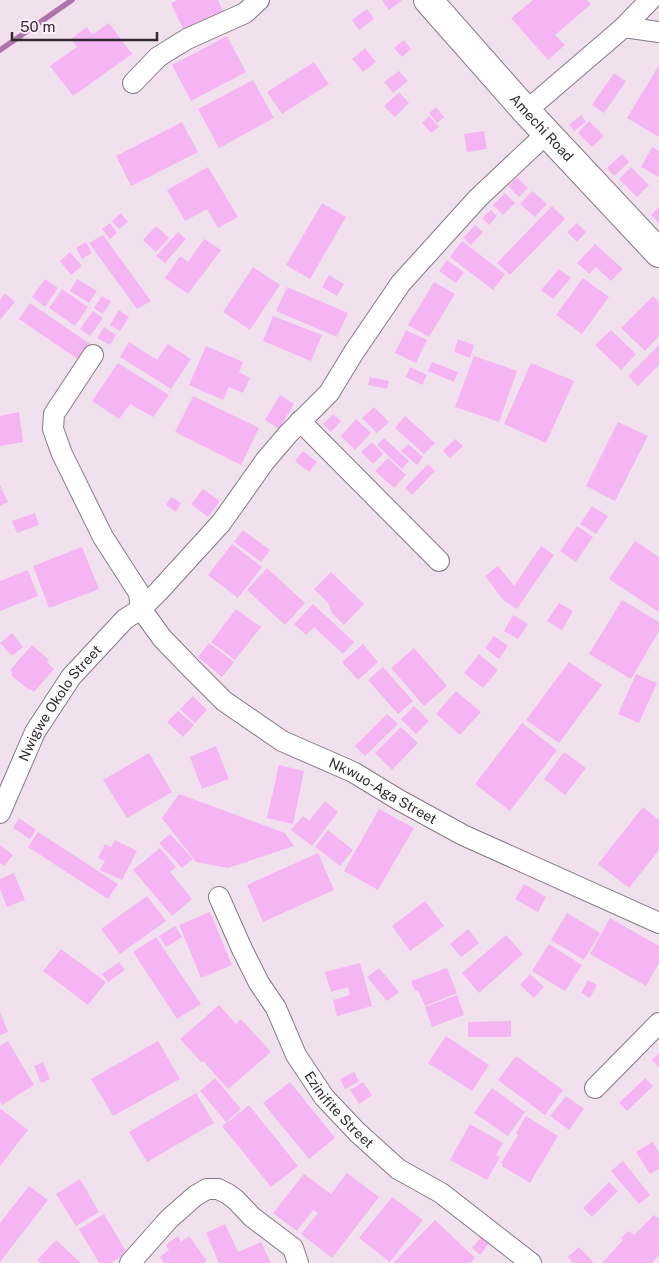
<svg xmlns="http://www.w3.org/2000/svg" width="659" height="1263" viewBox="0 0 659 1263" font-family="'Public Sans',sans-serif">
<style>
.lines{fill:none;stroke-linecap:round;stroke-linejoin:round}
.stream{stroke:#b074ad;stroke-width:5.5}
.building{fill:#f5b5f2}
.minor-casing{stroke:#867885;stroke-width:22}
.secondary-casing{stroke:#867885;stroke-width:30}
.minor{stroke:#fff;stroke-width:20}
.secondary{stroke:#fff;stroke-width:28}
.labels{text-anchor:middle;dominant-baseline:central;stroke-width:4;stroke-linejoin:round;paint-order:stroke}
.street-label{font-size:14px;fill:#312b31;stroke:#feeefd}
</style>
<rect width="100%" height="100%" fill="#f1e1ef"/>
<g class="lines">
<path class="stream" d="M0,50L72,0"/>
</g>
<path class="building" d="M177,0H218L223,11L183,29L171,3Z
M382,0H402L389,10Z
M533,0H587L591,4L555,35L565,45L548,60L511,18Z
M367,9L374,19L359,30L352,20Z
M109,23L132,54L73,96L50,66L77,47L71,39L87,27L92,35Z
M227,36L246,72L191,101L172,65Z
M404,40L411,49L402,57L394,48Z
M365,48L376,62L363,72L352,59Z
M314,62L329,84L282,114L267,92Z
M659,65V137L627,118Z
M399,71L408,81L393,93L384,82Z
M614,73L626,81L604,113L592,105Z
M253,80L274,118L219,148L198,109Z
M399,92L409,103L395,117L384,106Z
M436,107L444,117L437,123L429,113Z
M581,115L586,122L574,131L569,125Z
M429,116L439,127L431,133L422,123Z
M589,121L604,136L592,147L578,133Z
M182,122L198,152L131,186L116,156Z
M484,131L487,149L467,152L464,134Z
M652,147L659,151V177L641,167Z
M622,154L629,162L614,176L607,168Z
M208,167L238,217L218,228L207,209L185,221L167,190Z
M631,167L649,185L637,197L619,179Z
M517,177L528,188L519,197L508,186Z
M532,191L547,204L535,217L520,204Z
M505,193L515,203L503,215L493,205Z
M322,203L346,217L310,279L286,265Z
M552,206L565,219L510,275L497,263Z
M659,207V223L651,215Z
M491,210L497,216L489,225L482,218Z
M121,213L128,222L119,229L112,221Z
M110,223L117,233L110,239L102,229Z
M577,223L586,232L577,242L567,232Z
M475,225L483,232L471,245L463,238Z
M156,226L169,238L156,252L143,240Z
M178,232L186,239L165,263L156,256Z
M103,235L151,301L137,309L89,243Z
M204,239L221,250L188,294L165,278L180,256L188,262Z
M462,241L505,274L493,290L450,257Z
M86,242L92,253L82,259L76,248Z
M595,244L623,269L611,281L596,267L589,274L577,263Z
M70,252L82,266L71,275L60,261Z
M447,260L464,272L456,283L439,271Z
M253,267L280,285L250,330L223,312Z
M559,269L571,278L553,299L541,290Z
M329,275L344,284L337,296L322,287Z
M583,278L609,297L582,334L556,315Z
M45,279L58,288L45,307L32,297Z
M77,279L97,291L89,303L70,291Z
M434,282L455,294L429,337L408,325Z
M287,287L348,313L337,337L276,311Z
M62,289L88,307L75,326L49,308Z
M5,293L15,302L0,320V300Z
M102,296L111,301L103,314L94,308Z
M653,296L659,302V336L645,351L621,328Z
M30,303L93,346L82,362L19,319Z
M119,310L129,317L120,331L110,325Z
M93,311L103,318L90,336L80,329Z
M273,316L322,335L311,361L263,341Z
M104,327L116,335L110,345L97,338Z
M406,330L427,340L416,363L395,353Z
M611,330L636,354L621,370L595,345Z
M458,339L474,345L470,358L454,352Z
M129,342L157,360L168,344L191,359L171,389L120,357Z
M659,345V365L638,386L628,376Z
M206,346L243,362L239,372L250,378L243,393L229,387L223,400L189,385Z
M474,356L517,371L499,422L455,407Z
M432,362L458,372L454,382L428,371Z
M118,363L169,395L153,417L130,404L119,419L92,401Z
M531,363L574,381L546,443L504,424Z
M410,367L427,375L422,385L406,377Z
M370,377L389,381L387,389L368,385Z
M280,395L294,404L279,429L265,420Z
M193,396L259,428L241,465L175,432Z
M374,407L389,422L377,433L362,418Z
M19,412L23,442L0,446V416Z
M333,414L341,421L331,432L323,424Z
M405,416L435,443L424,454L395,428Z
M356,419L371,433L355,450L341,436Z
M618,422L648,436L615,501L586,486Z
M384,438L409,461L402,469L377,445Z
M455,439L463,446L450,458L443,451Z
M372,442L383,454L373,464L361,452Z
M408,444L423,457L417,465L401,451Z
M303,451L317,462L309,472L295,461Z
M388,458L406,475L394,488L375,471Z
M428,464L435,471L412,495L405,488Z
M0,485L8,502L0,506Z
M203,489L220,501L208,517L191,504Z
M171,497L181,503L176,512L166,505Z
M592,506L608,516L596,534L580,524Z
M35,513L39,525L17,533L12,521Z
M577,526L593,537L576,562L560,551Z
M243,530L270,550L261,562L234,542Z
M635,541L659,557V612L609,579Z
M232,544L262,567L238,598L208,575Z
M541,546L554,555L517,609L504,601L485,576L498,566L514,586Z
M82,547L99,589L49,608L33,566Z
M267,568L305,603L285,625L247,590Z
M28,570L38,596L0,611V581Z
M331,572L364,604L344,625L332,613L328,603L314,589Z
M622,600L659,622V631L631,679L589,654Z
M559,603L573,611L562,630L547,621Z
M313,604L354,642L343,654L314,627L306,635L294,624Z
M236,609L261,627L235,660L211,642Z
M513,615L528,624L518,639L504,631Z
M12,633L23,647L12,656L0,643Z
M494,636L508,646L499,659L485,648Z
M209,643L234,662L222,677L198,657Z
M363,644L378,662L358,680L342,662Z
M32,645L49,660L47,662L54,669L34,692L30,689L29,690L11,675L13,673L10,670Z
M414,648L447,686L424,706L391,668Z
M479,654L498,670L483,688L464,673Z
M569,662L602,685L559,743L526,720Z
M383,667L413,701L398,714L368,680Z
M636,674L657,683L639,723L618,714Z
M456,691L481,712L460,735L436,714Z
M193,696L207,710L195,723L180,709Z
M414,706L429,721L416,734L401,719Z
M178,711L194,725L183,737L167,722Z
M387,714L398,724L365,756L355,746Z
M522,723L557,750L510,811L475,784Z
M401,727L418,743L392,770L375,753Z
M216,746L229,779L202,789L190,757Z
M564,752L586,768L565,795L544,779Z
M149,753L172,792L127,818L103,780Z
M279,765L304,771L293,824L267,818Z
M179,794L285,833L294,846L228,868L196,862L162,818Z
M325,801L338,812L312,846L291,830L303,816L309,821Z
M643,807L659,820V850L629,888L598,864Z
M379,809L414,828L378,890L344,871Z
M19,818L36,830L30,839L13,828Z
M328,830L353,850L340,866L315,847Z
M38,832L118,884L108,899L28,847Z
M170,834L193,859L182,868L159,843Z
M115,840L137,851L122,880L100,870L105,861L98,858L105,844L111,847Z
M0,845L13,855L4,866L0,863Z
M160,848L176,867L170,872L192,899L172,916L133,870Z
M318,853L334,890L263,922L247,885Z
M14,873L25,900L7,907L0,889V879Z
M524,884L546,897L538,912L515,899Z
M147,896L166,921L120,954L101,929Z
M425,901L444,926L410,951L392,926Z
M210,912L232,965L201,978L179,925Z
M567,913L600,933L584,960L551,940Z
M610,918L659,946V963L646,986L590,954Z
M175,926L182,937L166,947L159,936Z
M468,929L479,943L461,957L450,944Z
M506,935L523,954L479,993L462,973Z
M156,937L201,1004L177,1019L133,952Z
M549,944L582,965L565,991L532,971Z
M61,949L106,982L88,1005L43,971Z
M119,962L125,970L108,982L102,974Z
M360,963L372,1006L337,1016L333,1000L350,995L348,987L331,992L325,972Z
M379,968L399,992L387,1001L367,977Z
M447,968L457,993L425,1006L418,990L415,991L411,981Z
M530,974L544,987L534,998L520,985Z
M588,980L597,985L590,998L581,993Z
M457,995L464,1015L432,1027L425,1007Z
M219,1005L236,1024L241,1019L271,1052L228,1089L203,1061L201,1062L180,1039Z
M0,1012L8,1032L0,1035Z
M511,1021V1037H468V1022Z
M446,1036L489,1065L472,1091L428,1063Z
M8,1041L34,1085L2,1105L0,1101V1046Z
M158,1041L180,1079L113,1116L91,1079Z
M659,1053V1067L652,1060Z
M516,1056L563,1090L545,1115L498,1080Z
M43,1062L50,1079L41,1083L34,1066Z
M354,1072L359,1081L345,1089L340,1079Z
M215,1078L241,1109L226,1122L200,1091Z
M645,1078L653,1086L627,1111L619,1103Z
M290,1082L335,1138L309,1159L263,1103Z
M363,1082L372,1095L359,1104L350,1090Z
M492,1088L525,1112L508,1136L474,1113Z
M196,1093L214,1123L147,1162L129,1132Z
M566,1096L584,1109L569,1130L550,1116Z
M249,1105L298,1166L271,1187L222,1126Z
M1,1109L28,1130L0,1166V1110Z
M526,1116L558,1136L530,1183L502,1166L503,1164L501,1163L518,1135L516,1133Z
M470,1124L503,1143L496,1155L500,1157L487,1180L450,1160Z
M653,1142L659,1152V1169L650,1174L636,1152Z
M623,1161L650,1195L639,1204L611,1171Z
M347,1173L379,1197L332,1258L301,1234L318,1213L313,1210L297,1231L273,1213L304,1174L331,1194Z
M80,1179L99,1212L76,1226L56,1194Z
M609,1182L618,1191L592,1217L583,1208Z
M29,1186L48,1200L0,1262V1223Z
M392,1197L423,1220L390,1262L359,1238Z
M104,1214L127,1253L111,1263H99L79,1229Z
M654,1215L659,1219V1255L652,1263H602L623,1240L621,1238L629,1231L634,1235Z
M435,1220L475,1258L470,1263H393Z
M225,1224L238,1252L261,1242L271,1263H219L206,1233Z
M178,1236L181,1242L189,1236L207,1261L204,1263H164L160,1257L169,1250L166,1245Z
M482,1236L490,1242L480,1255L472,1248Z
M56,1240L81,1263H41L37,1260Z
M579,1247L594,1263H573L568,1257Z"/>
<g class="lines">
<defs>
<g id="minor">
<path d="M624,27L659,32"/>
<path d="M133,83L158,57L187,39L245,13L259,0"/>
<path d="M526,111L624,27L650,0"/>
<path id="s1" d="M93,355L54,414L53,429L62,454L103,537L139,593L141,609L162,638L191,668L224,701L282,741L353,772L399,800L463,835L659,923"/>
<path d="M300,421L439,561"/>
<path id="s2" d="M0,813L35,732L71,677L125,619L141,609L159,591L221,523L265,461L288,434L329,393L354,352L401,283L478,198L546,134"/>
<path id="s3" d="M219,897L242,949L259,983L276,1008L296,1055L324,1097L357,1132L398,1169L441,1193L531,1263"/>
<path d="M595,1088L659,1023"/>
<path d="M130,1263L169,1219L195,1196L207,1189H218L228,1194L236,1200L252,1217L293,1248L298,1263"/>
</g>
<g id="secondary">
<path id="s4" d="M428,0L526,111L659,253"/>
</g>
</defs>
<use href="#minor" class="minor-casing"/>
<use href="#secondary" class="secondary-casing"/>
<use href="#minor" class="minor"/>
<use href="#secondary" class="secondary"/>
</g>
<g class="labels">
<g class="street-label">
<text stroke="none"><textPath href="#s4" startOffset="171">Amechi Road</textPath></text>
<text stroke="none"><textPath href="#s2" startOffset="126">Nwigwe Okolo Street</textPath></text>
<text stroke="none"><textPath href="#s1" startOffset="595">Nkwuo-Aga Street</textPath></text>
<text stroke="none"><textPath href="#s3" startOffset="246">Ezinifite Street</textPath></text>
</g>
</g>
<path d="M12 32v8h145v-8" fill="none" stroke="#312b31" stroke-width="2.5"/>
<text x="20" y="32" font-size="15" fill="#312b31" stroke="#feeefd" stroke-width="4" paint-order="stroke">50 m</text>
</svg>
